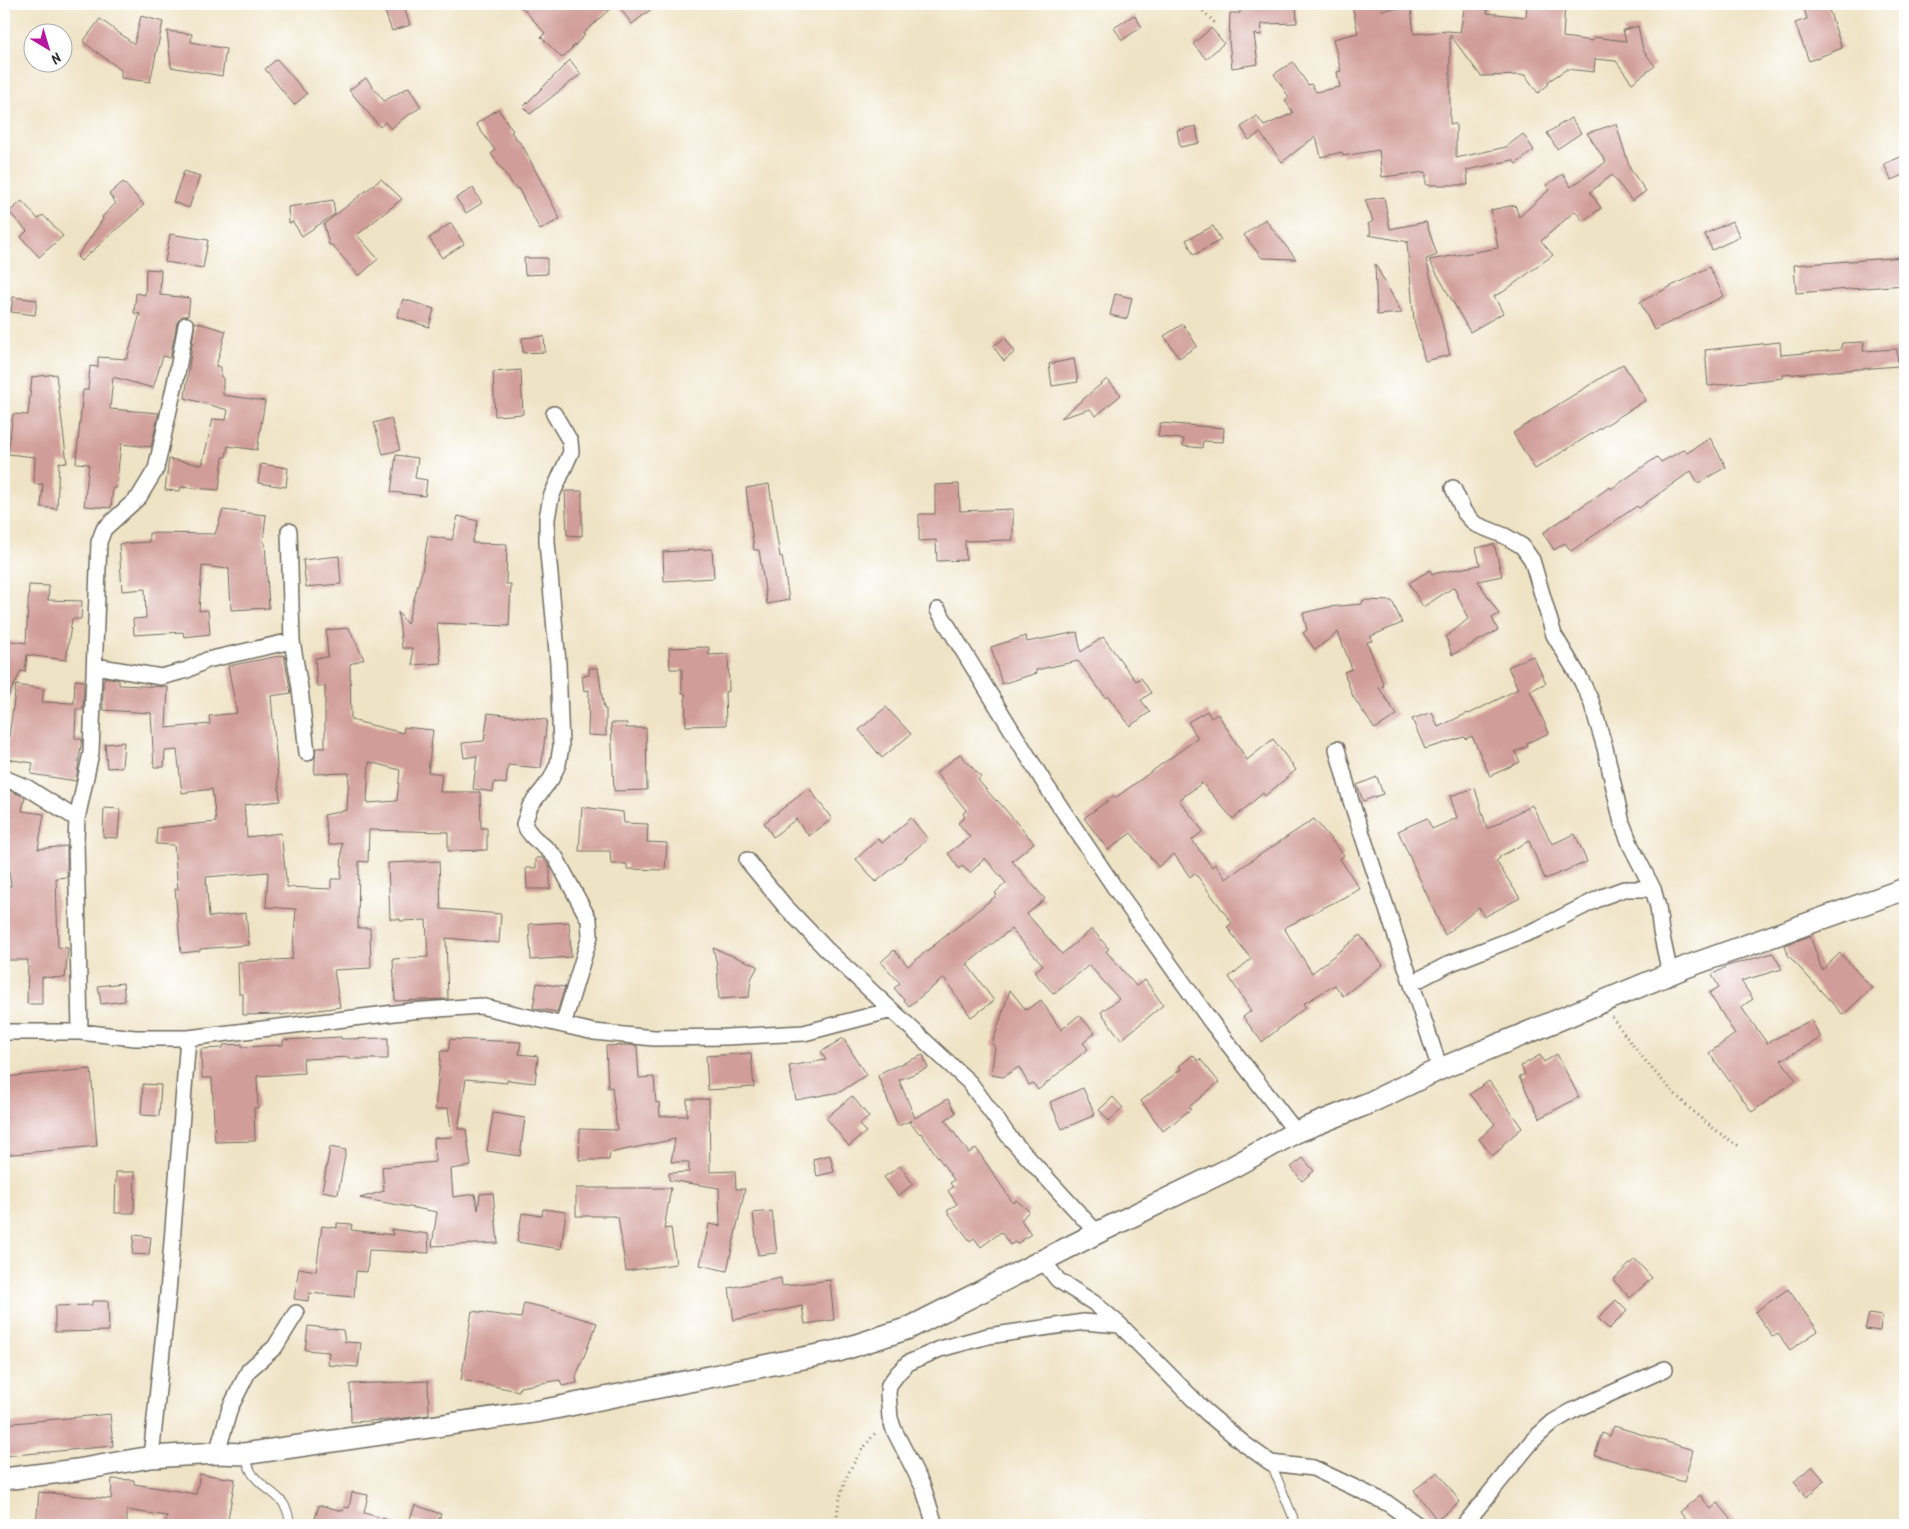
<svg xmlns="http://www.w3.org/2000/svg" width="1909" height="1529" viewBox="0 0 1909 1529" font-family="Kalam,sans-serif">
<style>
.building{fill:#d19d98;fill-rule:evenodd}
.lines{fill:none;stroke-linecap:round;stroke-linejoin:round}
.lane-casing{stroke:#706b61;stroke-width:10}
.street-casing{stroke:#706b61;stroke-width:18}
.secondary-casing{stroke:#706b61;stroke-width:24}
.path{stroke:#706b61;stroke-width:3;stroke-dasharray:1 4;stroke-linecap:butt}
.lane{stroke:#fff;stroke-width:8}
.street{stroke:#fff;stroke-width:15}
.secondary{stroke:#fff;stroke-width:21}
</style>
<rect width="100%" height="100%" fill="#fff"/>
<filter id="ink" filterUnits="userSpaceOnUse"><feTurbulence type="fractalNoise" baseFrequency=".02" numOctaves="2"/><feDisplacementMap in="SourceGraphic" scale="10" xChannelSelector="R" yChannelSelector="G"/><feConvolveMatrix kernelMatrix="1 2 1 2 8 2 1 2 1" color-interpolation-filters="sRGB"/></filter>
<filter id="wash" filterUnits="userSpaceOnUse"><feTurbulence type="fractalNoise" baseFrequency=".0096" numOctaves="4" result="noise"/><feDisplacementMap in="SourceGraphic" scale="20" xChannelSelector="R" yChannelSelector="G"/><feGaussianBlur stdDeviation="1.12" result="paint"/><feColorMatrix in="noise" values="0 0 0 0 0 0 0 0 0 0 0 0 0 0 0 0 0 1.4 0 .05"/><feComposite in="paint" operator="in"/></filter>
<g filter="url(#wash)">
<rect width="100%" height="100%" fill="#efe3c5"/>
<g id="blocks">
<path class="building" d="M382,4H403L410,25L392,31Z
M519,4H615L583,34L585,35L562,58L541,37L545,33Z
M617,4H658L632,24Z
M1240,4H1296L1297,23L1262,24L1261,35L1254,34L1258,64L1232,68L1229,41L1230,13H1240Z
M1352,4H1380L1382,10L1411,7L1414,34L1448,31L1460,32L1465,4H1489L1487,13L1526,17L1527,4H1565L1563,37L1593,41L1594,37L1626,41L1623,30L1638,26L1643,50L1655,66L1632,83L1616,61L1595,59L1594,72L1567,69L1547,82L1549,84L1538,93L1525,75L1481,76L1450,35V124H1456V158L1506,147L1523,134L1534,150L1516,164L1513,160L1467,170L1468,185H1426V172L1382,177L1379,150L1343,156L1342,152L1321,157L1316,136L1282,162L1260,133L1249,140L1241,127L1257,116L1264,126L1293,113L1285,100L1289,97L1274,74L1293,62L1308,85L1311,84L1316,92L1340,87L1337,72L1341,71L1333,39L1358,33Z
M1803,4H1827L1842,48L1809,61L1795,23L1807,19Z
M1134,15L1142,27L1122,40L1114,28Z
M141,16L163,22L150,82L121,78V70L83,42L100,19L134,44Z
M1211,28L1224,43L1206,59L1193,44Z
M167,31L192,34L191,42L226,49L222,76L171,67Z
M277,59L307,94L294,105L265,69Z
M570,60L581,74L530,114L523,107Z
M366,78L384,101L409,87L421,107L404,118L391,129L385,122L380,127L349,90Z
M498,109L513,131L511,132L524,148L560,219L540,230L518,188L516,189L491,154L495,150L476,124Z
M1571,118L1581,133L1557,149L1547,133Z
M1616,124L1630,169L1646,191L1632,201L1612,175L1590,192L1601,208L1583,221L1575,211L1541,241L1553,255L1503,292L1494,296L1503,313L1470,332L1429,260L1498,248L1491,210L1515,205L1519,217L1549,190L1546,185L1563,174L1571,187L1606,162L1587,133Z
M1196,126L1199,143L1180,147L1177,130Z
M1905,155V174L1891,180L1884,164Z
M184,171L200,176L189,208L173,202Z
M381,179L395,192L402,199L357,235L378,259L359,276L332,245H329L324,224Z
M123,182L144,205L81,261L77,257L103,219L102,217L116,203L109,194Z
M473,188L482,203L466,213L456,198Z
M1384,197L1390,229L1426,222L1437,255L1426,259L1450,355L1425,361L1414,320L1407,243L1409,242L1368,235L1371,233L1368,224L1373,221L1365,200Z
M333,200L335,214L302,236L293,222L289,223L288,207Z
M22,201L38,219L43,215L63,236L39,257L21,237L27,231L9,212Z
M1265,219L1296,259L1262,258L1244,235Z
M1732,221L1740,237L1712,250L1705,234Z
M451,223L464,244L442,258L429,238Z
M1213,226L1221,240L1194,255L1186,240Z
M170,234L208,240L203,268L165,262Z
M1905,257V285L1796,293L1794,265Z
M524,258H547V274L525,275Z
M1375,264L1402,313L1377,315Z
M1709,267L1724,296L1654,330L1640,302Z
M146,269L161,270L160,295L190,298L188,316H182L177,323L170,358L163,356L153,388L113,377L110,409L159,413L151,447L121,444L116,488H113L111,508L84,506L89,464L76,463L83,390H88L90,366L98,367V357L127,359L140,314L134,313L136,293L145,295Z
M1115,294L1132,298L1127,319L1110,315Z
M13,297L37,300L35,315L11,312Z
M403,299L434,309L429,327L397,317Z
M195,322L226,331L216,366L221,367V377H223V395L265,401L257,450L228,446L226,457H223L219,490L181,487L180,491L165,490L169,459L202,465L213,419L226,420L228,410L185,398Z
M1183,324L1197,346L1179,358L1164,336Z
M544,336L545,352L523,353L522,338Z
M1005,338L1015,352L1004,361L993,346Z
M1780,342L1781,355L1840,350L1842,343L1864,342L1863,351L1897,349L1898,366L1783,375V378L1708,386L1705,350Z
M1074,359L1078,382L1052,386L1049,364Z
M1623,364L1646,400L1535,469L1513,433Z
M521,370L523,414L495,416L493,372Z
M56,374L67,463L59,462L57,509L41,507L43,484H34L35,457L8,454L13,414L28,415L32,377Z
M1107,379L1121,395L1096,416L1090,409L1061,418Z
M391,418L400,450L383,454L374,423Z
M1160,423L1224,428L1223,442L1203,441L1202,448L1183,446L1184,439L1158,437Z
M1710,438L1726,467L1698,483L1691,471L1639,508L1637,506L1571,551L1565,543L1554,550L1543,533L1610,487L1611,489L1657,457L1661,462L1685,449L1687,453Z
M396,455L418,458L415,478L427,480L425,496L391,492Z
M261,464L288,468L286,487L258,483Z
M769,484L780,557L782,556L789,600L767,604L759,550H754L746,488Z
M959,484L960,511L1013,509V540L965,541L966,560L937,561L936,540L919,541V514H935V485Z
M565,491H582V536L567,535Z
M223,510L266,515L263,542L265,543L269,608L231,610L229,569L202,566L199,611L208,610L210,634L184,637L183,632L134,635L133,619L146,618L145,589L122,591L119,544L149,542V533L215,534Z
M458,516L478,521L472,543L507,544L506,584H511L509,626L437,623L441,663L413,665L412,648H402L398,612L407,624L422,571L428,536L452,540Z
M1494,544L1502,576L1478,581L1499,614L1492,618L1498,630L1452,655L1446,637L1468,619L1454,587L1423,607L1409,583L1430,570L1432,574L1480,565L1476,548Z
M712,549L714,578L664,581L663,552Z
M339,556L341,584L306,587L303,560Z
M29,585L49,586L48,600L82,601L81,619H72L66,660L27,655L25,672L21,671L4,706V640L26,643Z
M1363,600L1392,601L1402,623L1371,636L1372,641L1367,642L1384,686L1379,688L1397,715L1375,729L1353,697L1344,672L1352,669L1338,632L1315,650L1303,633L1307,630L1303,613L1329,607L1362,604Z
M349,628L364,659L350,664L351,720L403,733L404,727L433,730L428,772L442,774L440,792H480L481,828H487V850L448,851V832L369,830L368,862L359,861L358,928H370L371,968L334,970L340,1007L281,1015V1014L243,1015V994H239L238,962L292,959L296,909L266,907L268,872L206,877L209,917L246,913L249,945L200,949V951L181,953L175,889H178L174,845L156,844L157,828L216,822L212,789L182,793L177,750L165,751L164,767H154L151,713L103,710V682L105,677L119,680V685L168,687L166,728L210,724L209,716L237,713L228,666L284,655L291,693L271,696L280,801L244,805L247,837L281,833L287,887L331,889V879H341L342,843L329,845L324,815L347,810L349,773L314,774L316,748H325V686H317L315,658L328,657L326,630ZM369,762L400,770L397,801L367,803Z
M1077,632L1081,652L1103,637L1136,681L1141,678L1151,693L1141,700L1150,712L1130,726L1108,696L1106,698L1078,661L1036,670L1037,673L1002,684L991,647L1026,636L1027,642Z
M709,647V655L728,654L729,691L725,692L726,725L686,726L685,693H682V669H670L669,648Z
M1533,656L1546,683L1530,691L1549,733L1527,743L1528,746L1515,752L1520,762L1490,776L1472,736L1466,739L1464,737L1425,749L1412,719L1432,712L1438,727L1468,713L1469,714L1518,689L1508,667Z
M589,668H598L604,709H606V736L588,735L589,690L584,691L582,676L589,675Z
M75,680L84,681L83,709H76L75,738L82,739L76,781L31,774L33,763L6,759L16,685L44,689L42,702L74,703Z
M886,707L911,734L882,758L859,730Z
M1207,711L1211,718L1218,714L1247,760L1273,739L1296,770L1265,796L1263,793L1233,819L1202,783L1179,800L1203,831L1192,840L1212,867L1215,864L1226,879L1249,862L1314,819L1344,855L1340,859L1360,889L1284,928L1312,973L1360,935L1383,965L1343,996L1335,985L1303,1004L1306,1007L1262,1042L1243,1017L1251,1011L1229,977L1251,959L1227,927L1232,923L1195,873L1190,877L1174,854L1158,867L1131,833L1108,850L1084,818L1114,796L1115,798L1198,738L1188,722Z
M488,713L547,720L541,768L508,765L506,784L494,782L493,792L473,789L477,756L464,758L462,743L484,741Z
M611,723H627L626,728H646L647,790L614,791Z
M124,742L122,767L107,768L105,744Z
M960,754L981,777L978,780L996,801L997,800L1034,843L1012,861L1045,899L1027,914L1062,954L1092,929L1109,949L1106,951L1136,986L1145,980L1163,1005L1121,1040L1101,1012L1119,999L1089,965L1054,994L1034,972L1043,965L1011,929L967,964L994,1001L971,1017L944,978L909,1006L894,988L900,983L881,962L894,950L908,966L997,895L995,893L1006,883L985,858L970,873L962,866L959,869L948,853L970,837L958,823L965,817L963,814L966,810L936,773Z
M1377,777L1383,794L1363,801L1357,785Z
M4,788L25,797L22,811L44,814L38,849L67,846V877L56,878L58,947L68,948L65,978L42,977V1004H27L28,960H4V886H11L4,834Z
M809,788L832,819L809,836L796,819L773,837L764,823Z
M1475,788L1487,829L1532,805L1552,844L1575,834L1587,862L1545,879L1529,841L1499,857L1500,858L1496,861L1520,898L1484,917L1479,907L1445,935L1398,831L1427,818L1432,829L1457,818L1450,796Z
M582,807L623,812L624,823L648,824L647,842L667,843L665,870L627,869V864H611L610,851H579Z
M104,808L120,809L118,838L103,837Z
M911,818L928,839L876,882L856,859L878,839L882,843Z
M536,858H543L550,867V889H527L526,868H536Z
M439,861L441,909L501,914L499,943L446,938L448,999L395,1001L393,959L428,957L426,920L400,921V919H390L388,863Z
M569,922L571,957L531,960L529,924Z
M1810,936L1822,970L1840,953L1872,988L1843,1015L1788,955L1785,945Z
M713,948L758,966L751,979L749,997L719,999L717,964Z
M1773,953L1782,969L1741,981L1753,999L1741,1007L1767,1043L1811,1020L1821,1038L1781,1060L1796,1080L1752,1112L1709,1053L1735,1034L1709,993L1719,987L1712,975L1727,966Z
M123,983L125,1001L101,1004L98,986Z
M537,983L565,987L557,1012L533,1008Z
M1010,990L1026,1010L1041,1000L1061,1030L1079,1015L1095,1033L1083,1043L1088,1049L1038,1090L1033,1083L1029,1085L1019,1067L1003,1077L991,1075L995,1047L992,1044Z
M341,1037V1039L388,1038V1059H350V1057L303,1059L304,1073L257,1076L258,1108H254L255,1141L215,1142L212,1078H202L201,1049L223,1048V1045L242,1044V1047L283,1045V1040Z
M843,1038L866,1075L840,1092L796,1100L789,1066L826,1060L821,1052Z
M450,1039L521,1042L519,1054L538,1056L535,1083L507,1080V1083L466,1079L458,1129H466L471,1166L451,1169L453,1197L475,1194L478,1210L480,1194L493,1193L498,1243L432,1246L437,1212L360,1198L384,1191L382,1167L435,1162L434,1138L452,1137L448,1108L435,1110L441,1051H448Z
M629,1045L637,1046L639,1078L654,1077L656,1103L659,1102L660,1116H687V1099H709L710,1172L735,1171L736,1189H745L727,1271L700,1265L709,1224L720,1226L719,1188L669,1180V1173L689,1172V1162H671L675,1139L610,1153L609,1160H579L580,1129L617,1130L612,1087L608,1088L606,1046Z
M751,1053L754,1087L708,1090L706,1056Z
M1557,1054L1579,1097L1540,1118L1519,1077L1525,1074L1521,1066L1540,1055L1544,1062Z
M923,1055L928,1068L899,1080L915,1118L948,1099L956,1113L945,1120L969,1153L976,1148L1013,1203L1016,1200L1029,1211L1021,1220L1031,1234L1017,1244L1015,1242L1010,1245L1001,1232L981,1247L974,1238L970,1241L947,1211L957,1204L948,1191L953,1187L950,1183L954,1180L921,1133L920,1134L909,1122L912,1120L898,1126L878,1076L884,1071Z
M1193,1055L1198,1061L1200,1059L1219,1082L1189,1107L1191,1109L1163,1131L1141,1101L1181,1069L1179,1066Z
M91,1069L97,1146L4,1155V1077Z
M1489,1081L1522,1128L1502,1145L1503,1147L1492,1156L1479,1139L1495,1124L1470,1094Z
M143,1084L161,1085L159,1116L141,1115Z
M1083,1088L1095,1115L1062,1129L1050,1102Z
M852,1096L869,1117L859,1125L866,1132L849,1146L826,1118Z
M1113,1097L1123,1108L1109,1121L1099,1110Z
M493,1113L525,1118L520,1156L487,1151Z
M330,1147L346,1150L338,1194L322,1191Z
M830,1155L834,1172L817,1176L813,1159Z
M1303,1158L1314,1171L1302,1181L1291,1167Z
M900,1166L913,1184L898,1196L884,1177Z
M116,1172H135L134,1213H115Z
M576,1188H671L664,1229L671,1228L676,1264L626,1271L618,1217H615V1216H576Z
M543,1209L566,1212L561,1249L517,1242L522,1213L542,1216Z
M772,1211L777,1253L758,1255L753,1213Z
M337,1223L352,1224L351,1230L393,1235L391,1229L428,1234L429,1253L369,1250L367,1272L356,1271L354,1297L309,1293L308,1301L294,1299L299,1268L316,1271L322,1226L337,1228Z
M134,1235L151,1237L149,1255L132,1254Z
M1635,1259L1652,1278L1630,1298L1613,1280Z
M781,1278L782,1286L830,1280L834,1320L805,1324L802,1306L734,1320L729,1288Z
M1788,1289L1818,1331L1790,1350L1778,1334L1773,1337L1755,1312Z
M1616,1300L1627,1311L1609,1329L1598,1318Z
M92,1301H108L109,1331L55,1332V1306L92,1305Z
M524,1303L542,1307L597,1323L576,1377L577,1383L562,1386L560,1380L520,1387L519,1391L461,1380L472,1311L521,1318Z
M1869,1314L1882,1316L1880,1331L1865,1329Z
M308,1326L343,1330L345,1342L361,1343L358,1367L328,1365L329,1352L305,1350Z
M428,1381L429,1415L388,1420L351,1422L350,1384Z
M110,1414L113,1446L4,1456V1424Z
M1614,1426L1693,1450L1684,1482L1595,1455L1602,1433L1610,1436Z
M1812,1466L1825,1481L1806,1497L1794,1482Z
M1438,1472L1460,1502L1437,1520L1414,1490Z
M200,1474L235,1479L227,1525H165L167,1516L127,1510V1525H36L39,1492L111,1499L112,1479L134,1480V1484L196,1494Z
M352,1492L368,1495L364,1513L392,1521V1525H313L319,1505L343,1511L344,1507L349,1508Z
M1700,1495L1711,1509L1718,1503L1736,1525H1690L1680,1512Z
M415,1505L441,1514L437,1525H429L410,1519Z"/>
</g>
</g>
<g filter="url(#ink)">
<use href="#blocks" fill-opacity="0" stroke="#706b61" stroke-width="1"/>
<g class="lines">
<defs>
<path id="lane" d="M245,1454C247,1462 249,1470 254,1476C270,1496 288,1495 290,1525
M1271,1463L1293,1517L1294,1525"/>
<path id="street" d="M554,414L570,441L571,452L551,497L547,518V542L558,663L561,747L558,764L551,779L530,806L524,824C532,841 545,844 556,858L589,920L590,936L563,1025
M1453,488L1464,512L1475,524L1505,536L1522,546L1532,560L1554,635L1581,680L1591,701L1605,748L1622,823L1631,846L1653,889L1658,907L1661,932L1670,974
M289,531L292,641L300,688L307,753
M938,610L1045,784L1115,888L1212,1023L1296,1132
M95,666L161,677L187,670L207,660L292,641
M1337,749L1351,801L1440,1069
M4,778L28,788L77,819
M747,860L784,905L826,949L970,1083L1010,1138L1097,1233
M1412,983L1451,963L1538,929L1602,897L1624,889H1653
M4,1032H80L135,1038H188L411,1011L480,1006L594,1032L654,1038L726,1037L804,1033L892,1010
M80,1032L76,840L77,819L91,753L99,542L104,529L139,497L156,469L177,374L186,325
M1043,1261L1058,1280L1094,1303L1120,1325L1206,1412L1243,1443L1271,1463L1313,1468L1387,1503L1418,1525
M217,1453L230,1408L249,1370L275,1347L296,1313
M151,1457L168,1293L188,1038
M935,1525L923,1487L894,1430L890,1418L888,1393L889,1385L898,1373L908,1363L940,1349L988,1336L1084,1322L1120,1325
M1464,1525L1533,1440L1553,1422L1572,1411L1665,1369"/>
<path id="secondary" d="M4,1479L77,1470L151,1457L217,1453L244,1454L540,1411L838,1351L909,1328L1097,1233L1227,1170L1296,1132L1369,1103L1440,1069L1686,967L1905,889"/>
</defs>
<use href="#lane" class="lane-casing"/>
<use href="#street" class="street-casing"/>
<use href="#secondary" class="secondary-casing"/>
<path class="path" d="M1196,4L1215,23
M1612,1017C1646,1065 1688,1115 1739,1146
M836,1525C837,1515 838,1504 841,1494C846,1471 862,1449 877,1431"/>
<use href="#lane" class="lane"/>
<use href="#street" class="street"/>
<use href="#secondary" class="secondary"/>
</g>
</g>
<rect width="1909" height="1529" fill="none" stroke="#fff" stroke-width="20"/>
<g transform="translate(48 48) rotate(142)"><circle r="24" fill="#ffffff" stroke="#aaaaaa"/>
<path d="M0-4L9 19L0 12L-9 19Z" fill="#b5179e"/>
<text y="-8" font-size="14" font-weight="bold" text-anchor="middle" fill="#2b2b2b">N</text>
</g>
</svg>
